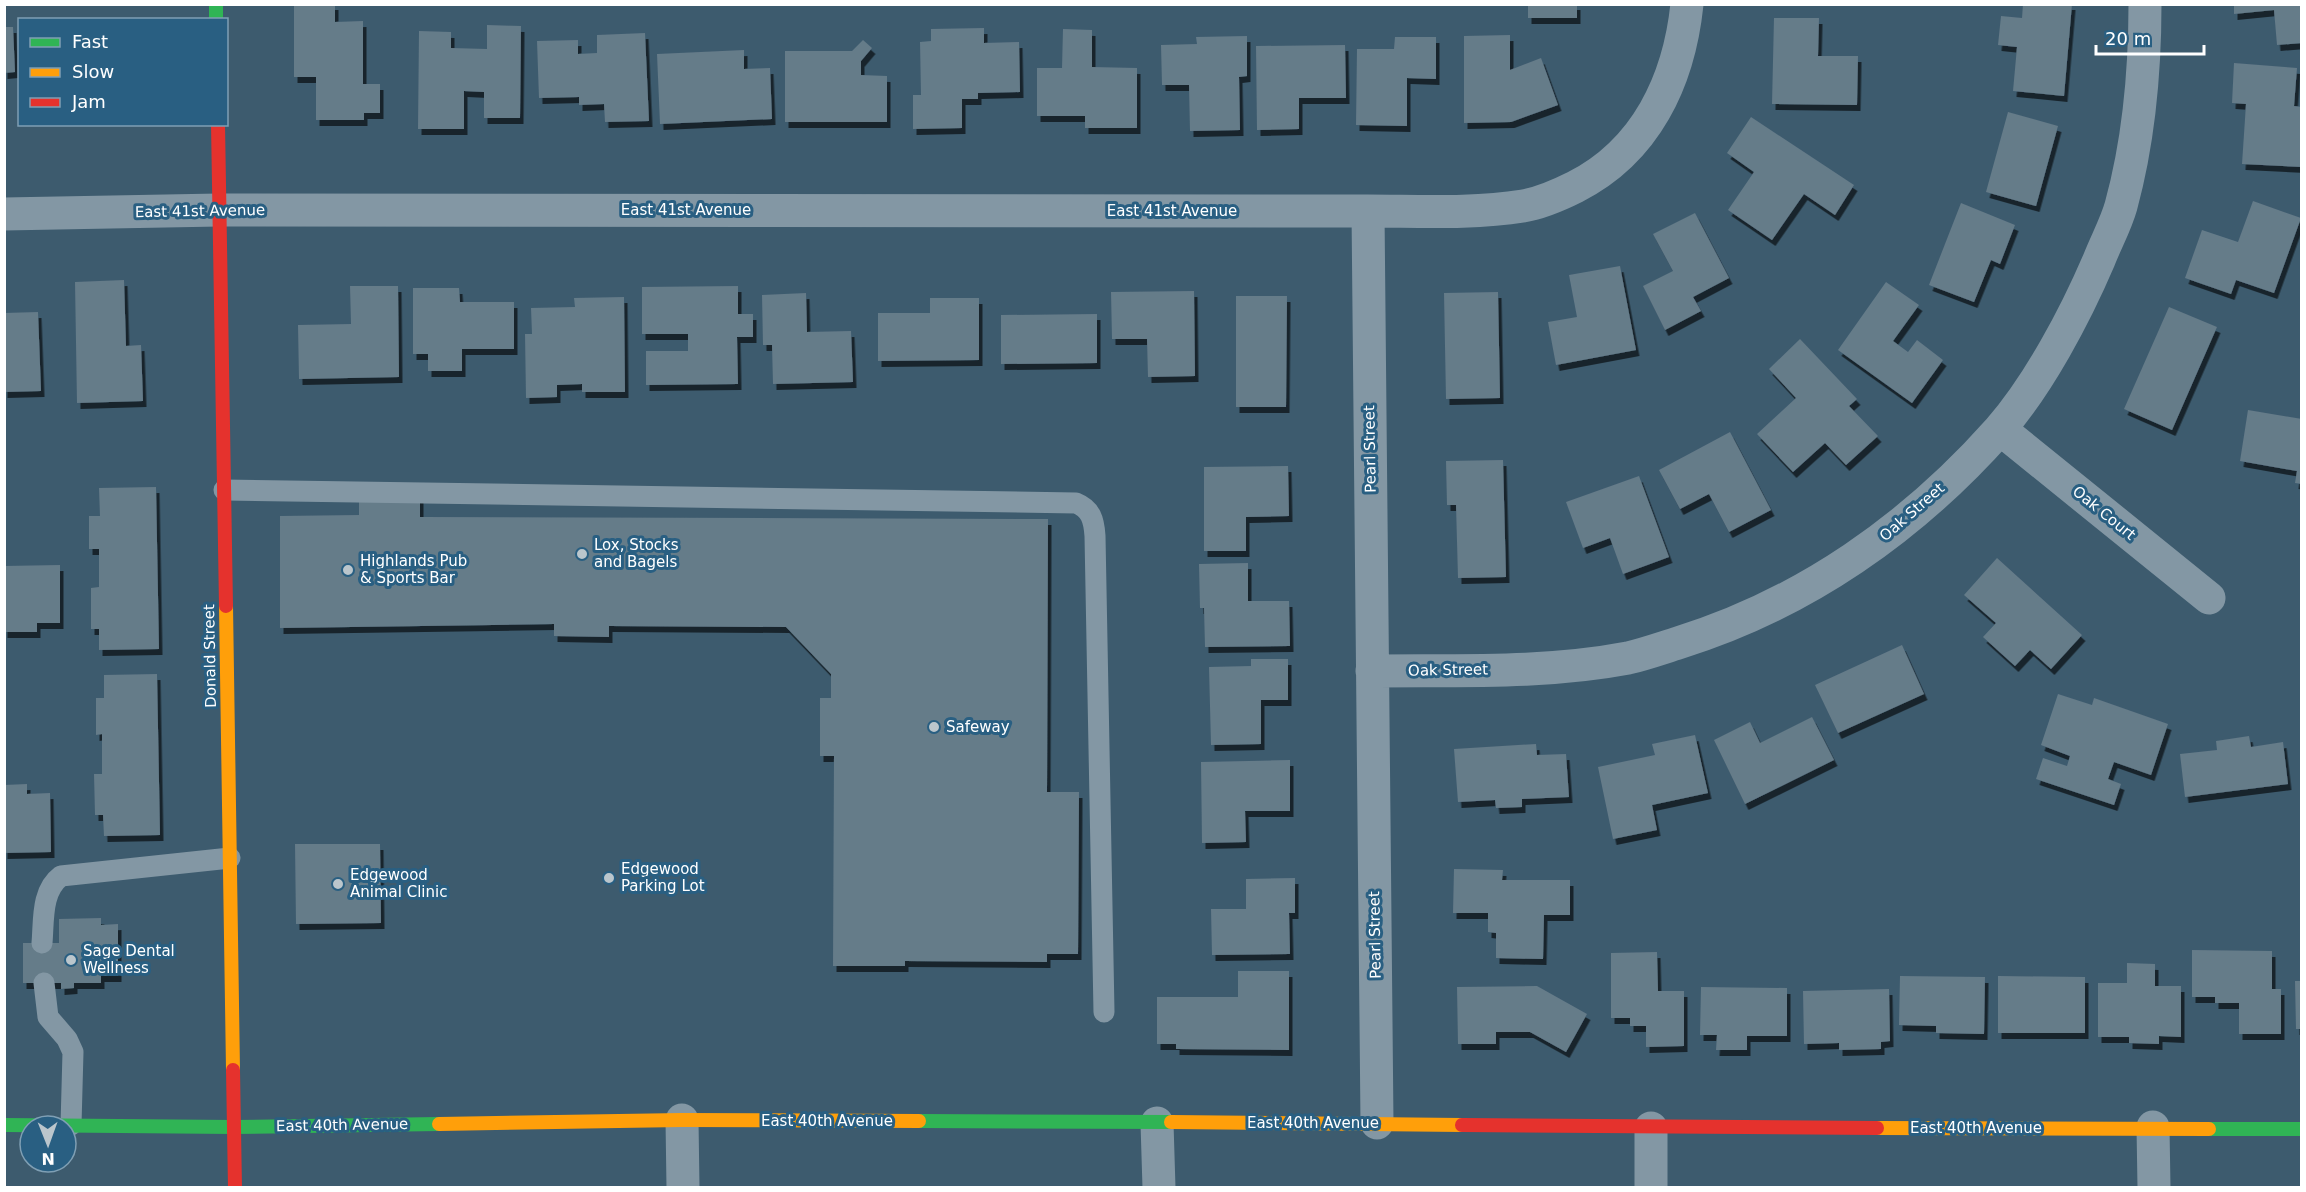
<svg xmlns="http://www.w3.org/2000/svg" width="2306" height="1192" viewBox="0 0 2306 1192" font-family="'DejaVu Sans',sans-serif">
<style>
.building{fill:#657b89;filter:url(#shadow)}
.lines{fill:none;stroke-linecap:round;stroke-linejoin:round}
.lane{stroke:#8397a4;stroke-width:21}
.street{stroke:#8397a4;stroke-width:33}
.fast{stroke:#30b455;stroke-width:14}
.slow{stroke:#ff9f0a;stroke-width:14}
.jam{stroke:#e5322d;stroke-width:14}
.poi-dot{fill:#bbc6cc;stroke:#295f82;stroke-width:2}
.labels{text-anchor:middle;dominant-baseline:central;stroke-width:6;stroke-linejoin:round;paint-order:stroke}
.street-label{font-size:15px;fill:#fff;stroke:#295f82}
.poi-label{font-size:15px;fill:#fff;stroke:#295f82;text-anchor:start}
</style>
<defs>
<filter id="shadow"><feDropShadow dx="3.5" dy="6" stdDeviation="0" flood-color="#0009"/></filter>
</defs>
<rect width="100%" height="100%" fill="#3d5b6e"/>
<path class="building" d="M294,4H335V22L363,21V84H380V113H364V120H316V77H294Z
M1528,4H1577V18H1528Z
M2023,4H2072L2064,96L2013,91L2017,47L1998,45L2001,16L2022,18Z
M2234,4H2302V43L2277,45L2274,10L2234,14Z
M1774,18H1819L1818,56H1858L1857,105L1772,104Z
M487,25L521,26L520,118H484V92L464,91V129H418L419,31L451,32V48L487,49Z
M4,27H13L15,72L4,73Z
M984,28V43L1019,42L1020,92L978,93V99H962V128L913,129V95H921L920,42L931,41V29Z
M1063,29L1092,30V67L1137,68V128H1085V116H1037V68H1062Z
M645,33L649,121L605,122L604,104L579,105V97L539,98L537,41L578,40V54L597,53V35Z
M1510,35V70L1541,58L1558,105L1511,122L1464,123V36Z
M1247,36V76L1239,77L1240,130L1190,131L1189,85H1162L1161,45L1197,44L1196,37Z
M1395,37H1436V79L1407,78V126L1356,125L1357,49H1394Z
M863,40L872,48L861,61V75L887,76V122H785V51H852Z
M1345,45L1346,98H1299V129L1257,130L1256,46Z
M744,50V69L770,68L772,119L660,124L657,54Z
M2234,63L2297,68L2294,106L2302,107V167L2242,164L2246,104L2232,103Z
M2008,112L2058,126L2036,206L1986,192Z
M1751,117L1854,185L1835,215L1804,194L1772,240L1728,210L1754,172L1727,153Z
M2253,201L2301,218L2274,293L2236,280L2231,294L2185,278L2202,230L2238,242Z
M1961,203L2015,225L2000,264L1991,260L1974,302L1929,285Z
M1695,213L1729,278L1693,297L1701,311L1665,330L1643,286L1673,271L1653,234Z
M1620,266L1636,350L1556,365L1548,322L1577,317L1569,275Z
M124,280L126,346L141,345L143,401L77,403L75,282Z
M1886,282L1919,305L1893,341L1908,352L1917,340L1943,360L1912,403L1838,350Z
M350,286H398L399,377L299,379L298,325L351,324Z
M738,286V314H753V337H737L738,384L646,385V351H688V334H642V287Z
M413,288H459L460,302H514V349H462V371H428V354H413Z
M1194,291L1195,376L1148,377L1147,339H1112L1111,292Z
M1498,292L1500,398L1446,399L1444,293Z
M806,293L807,332L851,331L853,382L773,384L772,345H763L762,295Z
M1236,296H1287L1286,407H1236Z
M624,297L625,392H582V384L557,385V397L526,398L525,334H532L531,308L575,307L574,298Z
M930,298H979V360L878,361V313H930Z
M2169,307L2217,327L2172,430L2124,409Z
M38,312L41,391L4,392V313Z
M1097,314V363L1001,364V315Z
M1800,339L1857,399L1849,406L1878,436L1846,465L1825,443L1793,472L1757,434L1796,398L1769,369Z
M2248,410L2302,419V484L2295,483L2297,471L2240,461Z
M1730,432L1771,510L1729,532L1709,494L1680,509L1659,470Z
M1503,460L1506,577L1458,578L1456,505H1447L1446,461Z
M1288,466L1289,516L1246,517V551H1204V467Z
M1639,476L1669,557L1623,574L1610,538L1583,548L1566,502Z
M156,487L159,649L99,650V629H91V588L99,587V549H89V516H100L99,488Z
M359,495H420V517L1048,519L1047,792H1079L1078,954H1047V962L905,961V966H833L834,756H820V698H831V674L786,627L609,626V637L554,636V624L280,628V516L359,515Z
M1997,558L2082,635L2051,669L2030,650L2015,666L1983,637L1996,623L1964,595Z
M1248,563V601H1289L1290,646L1205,647L1204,608H1200L1199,564Z
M60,565V623H37V632H4V566Z
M1902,645L1924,694L1838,733L1815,685Z
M1251,659H1288V700H1261V744L1211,745L1209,667L1251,666Z
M157,674L160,835L104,836L103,815H95L94,774H102V734L96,735V698H104V675Z
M2058,694L2092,705L2094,698L2168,724L2151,775L2114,762L2108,779L2121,784L2114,805L2036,779L2043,758L2067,766L2070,756L2041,745Z
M1812,717L1834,760L1745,804L1714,740L1750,722L1760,743Z
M1695,735L1708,793L1652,805L1657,830L1613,839L1598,767L1655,755L1652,744Z
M2249,736L2251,747L2283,742L2288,784L2185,797L2180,754L2217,750L2216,741Z
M1536,744L1537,755L1566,754L1569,797L1522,799V807L1496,808L1495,800L1458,802L1454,749Z
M1290,760V811H1245L1246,842L1202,843L1201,762Z
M27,784V794L50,793L51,852L4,853V785Z
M295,844H380L381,923L296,924Z
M1454,869L1503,870L1502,880H1570V915H1544L1543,959L1496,958V933L1488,932V913H1453Z
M1295,878V913H1289L1290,954L1212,955L1211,909H1246V879Z
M101,918V925L118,924V976H101V983H74V988L61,989V983H23V943H59V919Z
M2192,950L2272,951V989H2281V1034H2239V1003H2215V997H2192Z
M1657,952L1658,991H1684V1046L1646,1047V1026H1630V1018H1611V953Z
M2127,963L2155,964V986H2181V1037L2159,1036V1044L2129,1043V1037H2098V983H2127Z
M1238,971H1289V1050L1176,1049V1044H1157V997H1238Z
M1900,976L1985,977L1984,1034L1936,1033V1026L1899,1025Z
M1998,976L2085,977V1033H1998Z
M2295,981H2302V1029H2296Z
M1537,986L1587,1014L1566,1052L1530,1032H1496V1044H1458L1457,987Z
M1701,987L1787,988V1036H1747V1050H1716L1717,1035H1700Z
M1889,989L1890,1041L1881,1042V1049L1839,1050V1043L1804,1044L1803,991Z"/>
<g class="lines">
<path class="lane" d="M224,490L1076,503C1091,509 1094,520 1095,536L1104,1012
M42,943C44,920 41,891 61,876L230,858
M44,983L48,1017L67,1039L73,1052L71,1125"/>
<path class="street" d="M1368,211L1377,1123
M4,214L219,210L1368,211C1419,211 1473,214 1523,206C1541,203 1559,195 1575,187C1646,151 1679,81 1687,4
M2000,429L2209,598
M1372,671C1457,670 1544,674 1628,658C1645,654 1662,648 1678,643C1804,604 1912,528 1999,430C2039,384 2075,316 2099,260C2106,242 2116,224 2121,206C2139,140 2145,73 2145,4
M682,1120L683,1188
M1157,1123L1159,1188
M2153,1127L2154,1188
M1651,1128V1188"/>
<path class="fast" d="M216,4V20
M919,1121L1171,1122
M4,1125L234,1127L439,1124
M2209,1129H2302"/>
<path class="slow" d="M226,606L233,1070
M1171,1122L1462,1125
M439,1124L682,1120L919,1121
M1877,1128L2209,1129"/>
<path class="jam" d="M218,124L226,606
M233,1070L235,1188
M1462,1125L1877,1128"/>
</g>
<g class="poi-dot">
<circle cx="582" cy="554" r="6"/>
<circle cx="348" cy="570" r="6"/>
<circle cx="934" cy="727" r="6"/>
<circle cx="609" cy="878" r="6"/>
<circle cx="338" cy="884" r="6"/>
<circle cx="71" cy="960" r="6"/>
</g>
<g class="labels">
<g class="street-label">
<text x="686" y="210">East 41st Avenue</text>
<text transform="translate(200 211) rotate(-1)">East 41st Avenue</text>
<text x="1172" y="211">East 41st Avenue</text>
<text transform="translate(1370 449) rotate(-91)">Pearl Street</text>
<text transform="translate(1912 512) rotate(-41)">Oak Street</text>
<text transform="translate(2104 513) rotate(39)">Oak Court</text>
<text transform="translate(210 656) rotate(-91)">Donald Street</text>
<text transform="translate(1448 670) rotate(-1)">Oak Street</text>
<text transform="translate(1375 935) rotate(-91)">Pearl Street</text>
<text x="827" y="1121">East 40th Avenue</text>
<text x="1313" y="1123">East 40th Avenue</text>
<text transform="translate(342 1125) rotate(-1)">East 40th Avenue</text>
<text x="1976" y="1128">East 40th Avenue</text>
</g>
<g class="poi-label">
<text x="594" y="545">Lox, Stocks<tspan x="594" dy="17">and Bagels</tspan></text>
<text x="360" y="561">Highlands Pub<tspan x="360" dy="17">&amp; Sports Bar</tspan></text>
<text x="946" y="727">Safeway</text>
<text x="621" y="869">Edgewood<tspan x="621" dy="17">Parking Lot</tspan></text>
<text x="350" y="875">Edgewood<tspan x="350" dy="17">Animal Clinic</tspan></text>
<text x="83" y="951">Sage Dental<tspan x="83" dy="17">Wellness</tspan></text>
</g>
</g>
<rect width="2306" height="1192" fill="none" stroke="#ffffff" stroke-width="12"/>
<rect x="18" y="18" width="210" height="108" fill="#295f82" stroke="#7f9fb4" stroke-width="1.5"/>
<rect x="30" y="38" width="30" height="9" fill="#30b455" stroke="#7f9fb4" stroke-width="1.5"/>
<text x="72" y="48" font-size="18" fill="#ffffff">Fast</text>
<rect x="30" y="68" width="30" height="9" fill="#ff9f0a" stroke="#7f9fb4" stroke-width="1.5"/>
<text x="72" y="78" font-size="18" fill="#ffffff">Slow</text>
<rect x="30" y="98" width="30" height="9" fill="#e5322d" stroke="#7f9fb4" stroke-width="1.5"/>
<text x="72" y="108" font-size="18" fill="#ffffff">Jam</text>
<g transform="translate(48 1144) rotate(179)"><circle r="28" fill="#295f82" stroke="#7f9fb4" stroke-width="1.5"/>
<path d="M0-4.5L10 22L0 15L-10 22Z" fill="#bbc6cc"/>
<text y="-9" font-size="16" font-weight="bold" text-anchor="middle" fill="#ffffff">N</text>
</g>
<path d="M2096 45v9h108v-9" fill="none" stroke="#ffffff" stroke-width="3"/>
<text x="2105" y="45" font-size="18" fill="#ffffff" stroke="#295f82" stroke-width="4.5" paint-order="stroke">20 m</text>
</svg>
